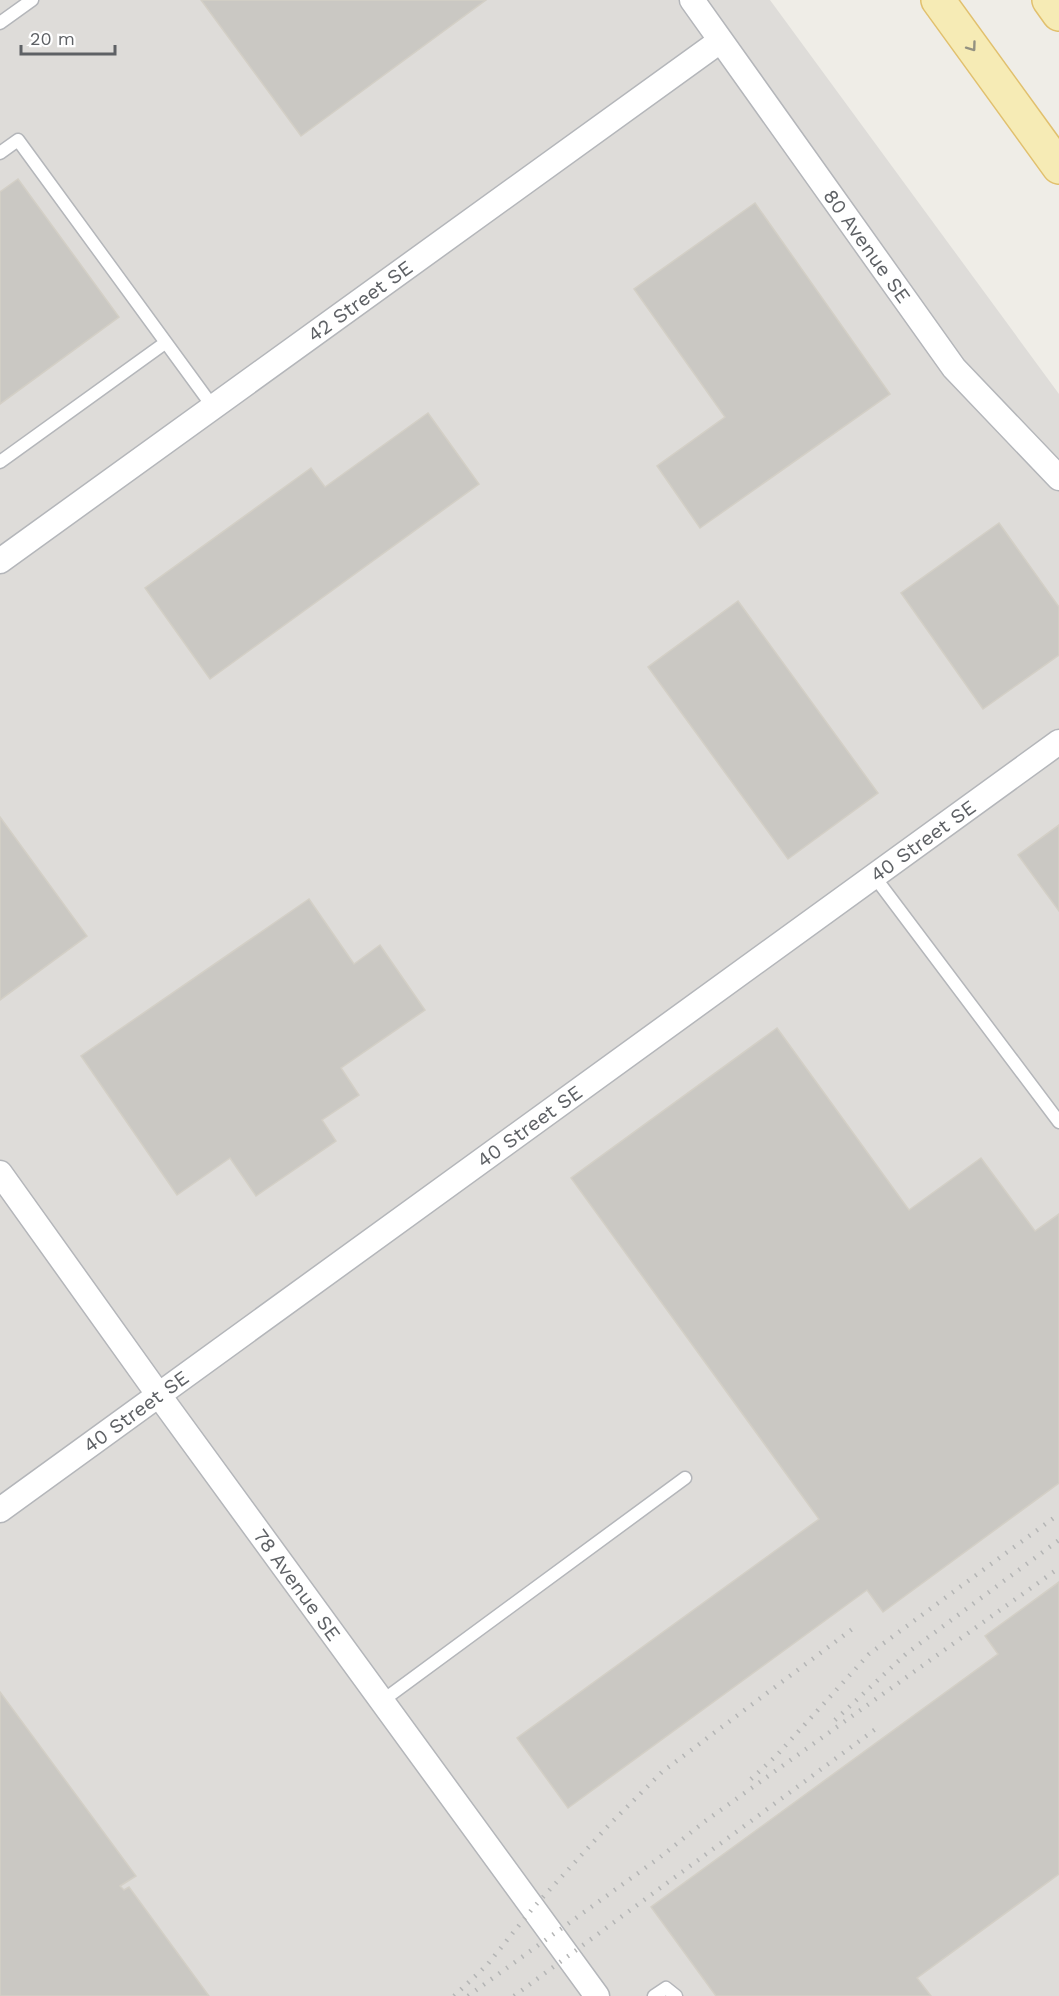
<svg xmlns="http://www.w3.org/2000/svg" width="1059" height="1996" viewBox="0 0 1059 1996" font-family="'Work Sans',sans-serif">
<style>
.industrial{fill:#dedcd9}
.building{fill:#cac8c3;stroke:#d3cfc6;stroke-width:1.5}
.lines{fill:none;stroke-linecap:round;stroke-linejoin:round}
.service-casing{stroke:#b4b6ba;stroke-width:15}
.minor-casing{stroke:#b4b6ba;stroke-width:27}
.primary-casing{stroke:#e1c06e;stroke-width:36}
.service{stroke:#fff;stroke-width:12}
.minor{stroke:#fff;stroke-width:24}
.primary{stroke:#f6ebb5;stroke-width:33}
.rail{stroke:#b4b5b5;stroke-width:4.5;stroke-dasharray:1.5 8;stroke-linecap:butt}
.oneway{stroke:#939181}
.labels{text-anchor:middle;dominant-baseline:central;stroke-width:4.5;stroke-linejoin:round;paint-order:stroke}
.street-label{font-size:20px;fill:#5e6165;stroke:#fff}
</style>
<rect width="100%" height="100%" fill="#efede7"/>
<path class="industrial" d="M0,0H770L1059,394V1996H0Z"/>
<path class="building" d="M201,0H486L301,136Z
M18,179L119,317L0,404V192Z
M755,203L890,394L700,528L657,466L725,417L634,289Z
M428,413L479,484L210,679L145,588L311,468L325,487Z
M999,523L1059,607V655L983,709L901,593Z
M738,601L878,793L788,859L648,667Z
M0,817L87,936L0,1000Z
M1059,825V911L1018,855Z
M309,899L354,964L380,945L425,1010L341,1068L359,1095L322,1120L336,1141L256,1196L230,1158L177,1195L81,1056Z
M777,1028L909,1210L981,1158L1035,1231L1059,1214V1483L883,1612L867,1590L568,1808L517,1738L819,1519L571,1178Z
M1059,1582V1874L917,1978L931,1996H716L651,1907L998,1654L985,1636Z
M0,1692L136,1876L120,1886L124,1890L129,1887L209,1996H0Z"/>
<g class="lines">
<defs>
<path id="service" d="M0,23L32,0
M0,153L18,140L213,407
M0,462L165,343
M874,876L1059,1122
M382,1701L685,1478
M654,1996L666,1988L676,1996"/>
<g id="minor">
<path id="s1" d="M692,0L954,368L1059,478"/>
<path id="s2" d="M0,561L720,41"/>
<path id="s3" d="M0,1173L158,1394L597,1996"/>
<path id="s4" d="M0,1510L1059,742"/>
</g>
<path id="primary" d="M938,0L1059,167
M1049,0L1059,14"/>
</defs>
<use href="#service" class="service-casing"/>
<use href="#minor" class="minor-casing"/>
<use href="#primary" class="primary-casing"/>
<use href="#service" class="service"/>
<use href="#minor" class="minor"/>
<use href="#primary" class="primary"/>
<path class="rail" d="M835,1720L907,1653L1059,1540
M751,1779L776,1756L869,1654L1059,1514
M454,1996L487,1965L533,1908L608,1826L662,1772L855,1627
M468,1996L659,1858L704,1822L1059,1568
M514,1996L877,1728"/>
</g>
<defs><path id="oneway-chevron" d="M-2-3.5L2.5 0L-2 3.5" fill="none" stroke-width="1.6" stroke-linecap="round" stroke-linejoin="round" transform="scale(1.5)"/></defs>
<use class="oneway" href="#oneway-chevron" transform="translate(972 47) rotate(54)"/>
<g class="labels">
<g class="street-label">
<text stroke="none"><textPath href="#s1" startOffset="302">80 Avenue SE</textPath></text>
<text stroke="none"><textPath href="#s2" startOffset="444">42 Street SE</textPath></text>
<text stroke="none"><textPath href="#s4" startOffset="1140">40 Street SE</textPath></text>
<text stroke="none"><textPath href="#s4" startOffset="654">40 Street SE</textPath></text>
<text stroke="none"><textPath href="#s4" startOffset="168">40 Street SE</textPath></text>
<text stroke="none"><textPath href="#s3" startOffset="508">78 Avenue SE</textPath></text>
</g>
</g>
<path d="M21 45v9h94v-9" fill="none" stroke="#5e6165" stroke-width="3"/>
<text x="30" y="45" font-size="18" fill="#5e6165" stroke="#ffffff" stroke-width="4.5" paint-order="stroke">20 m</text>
</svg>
